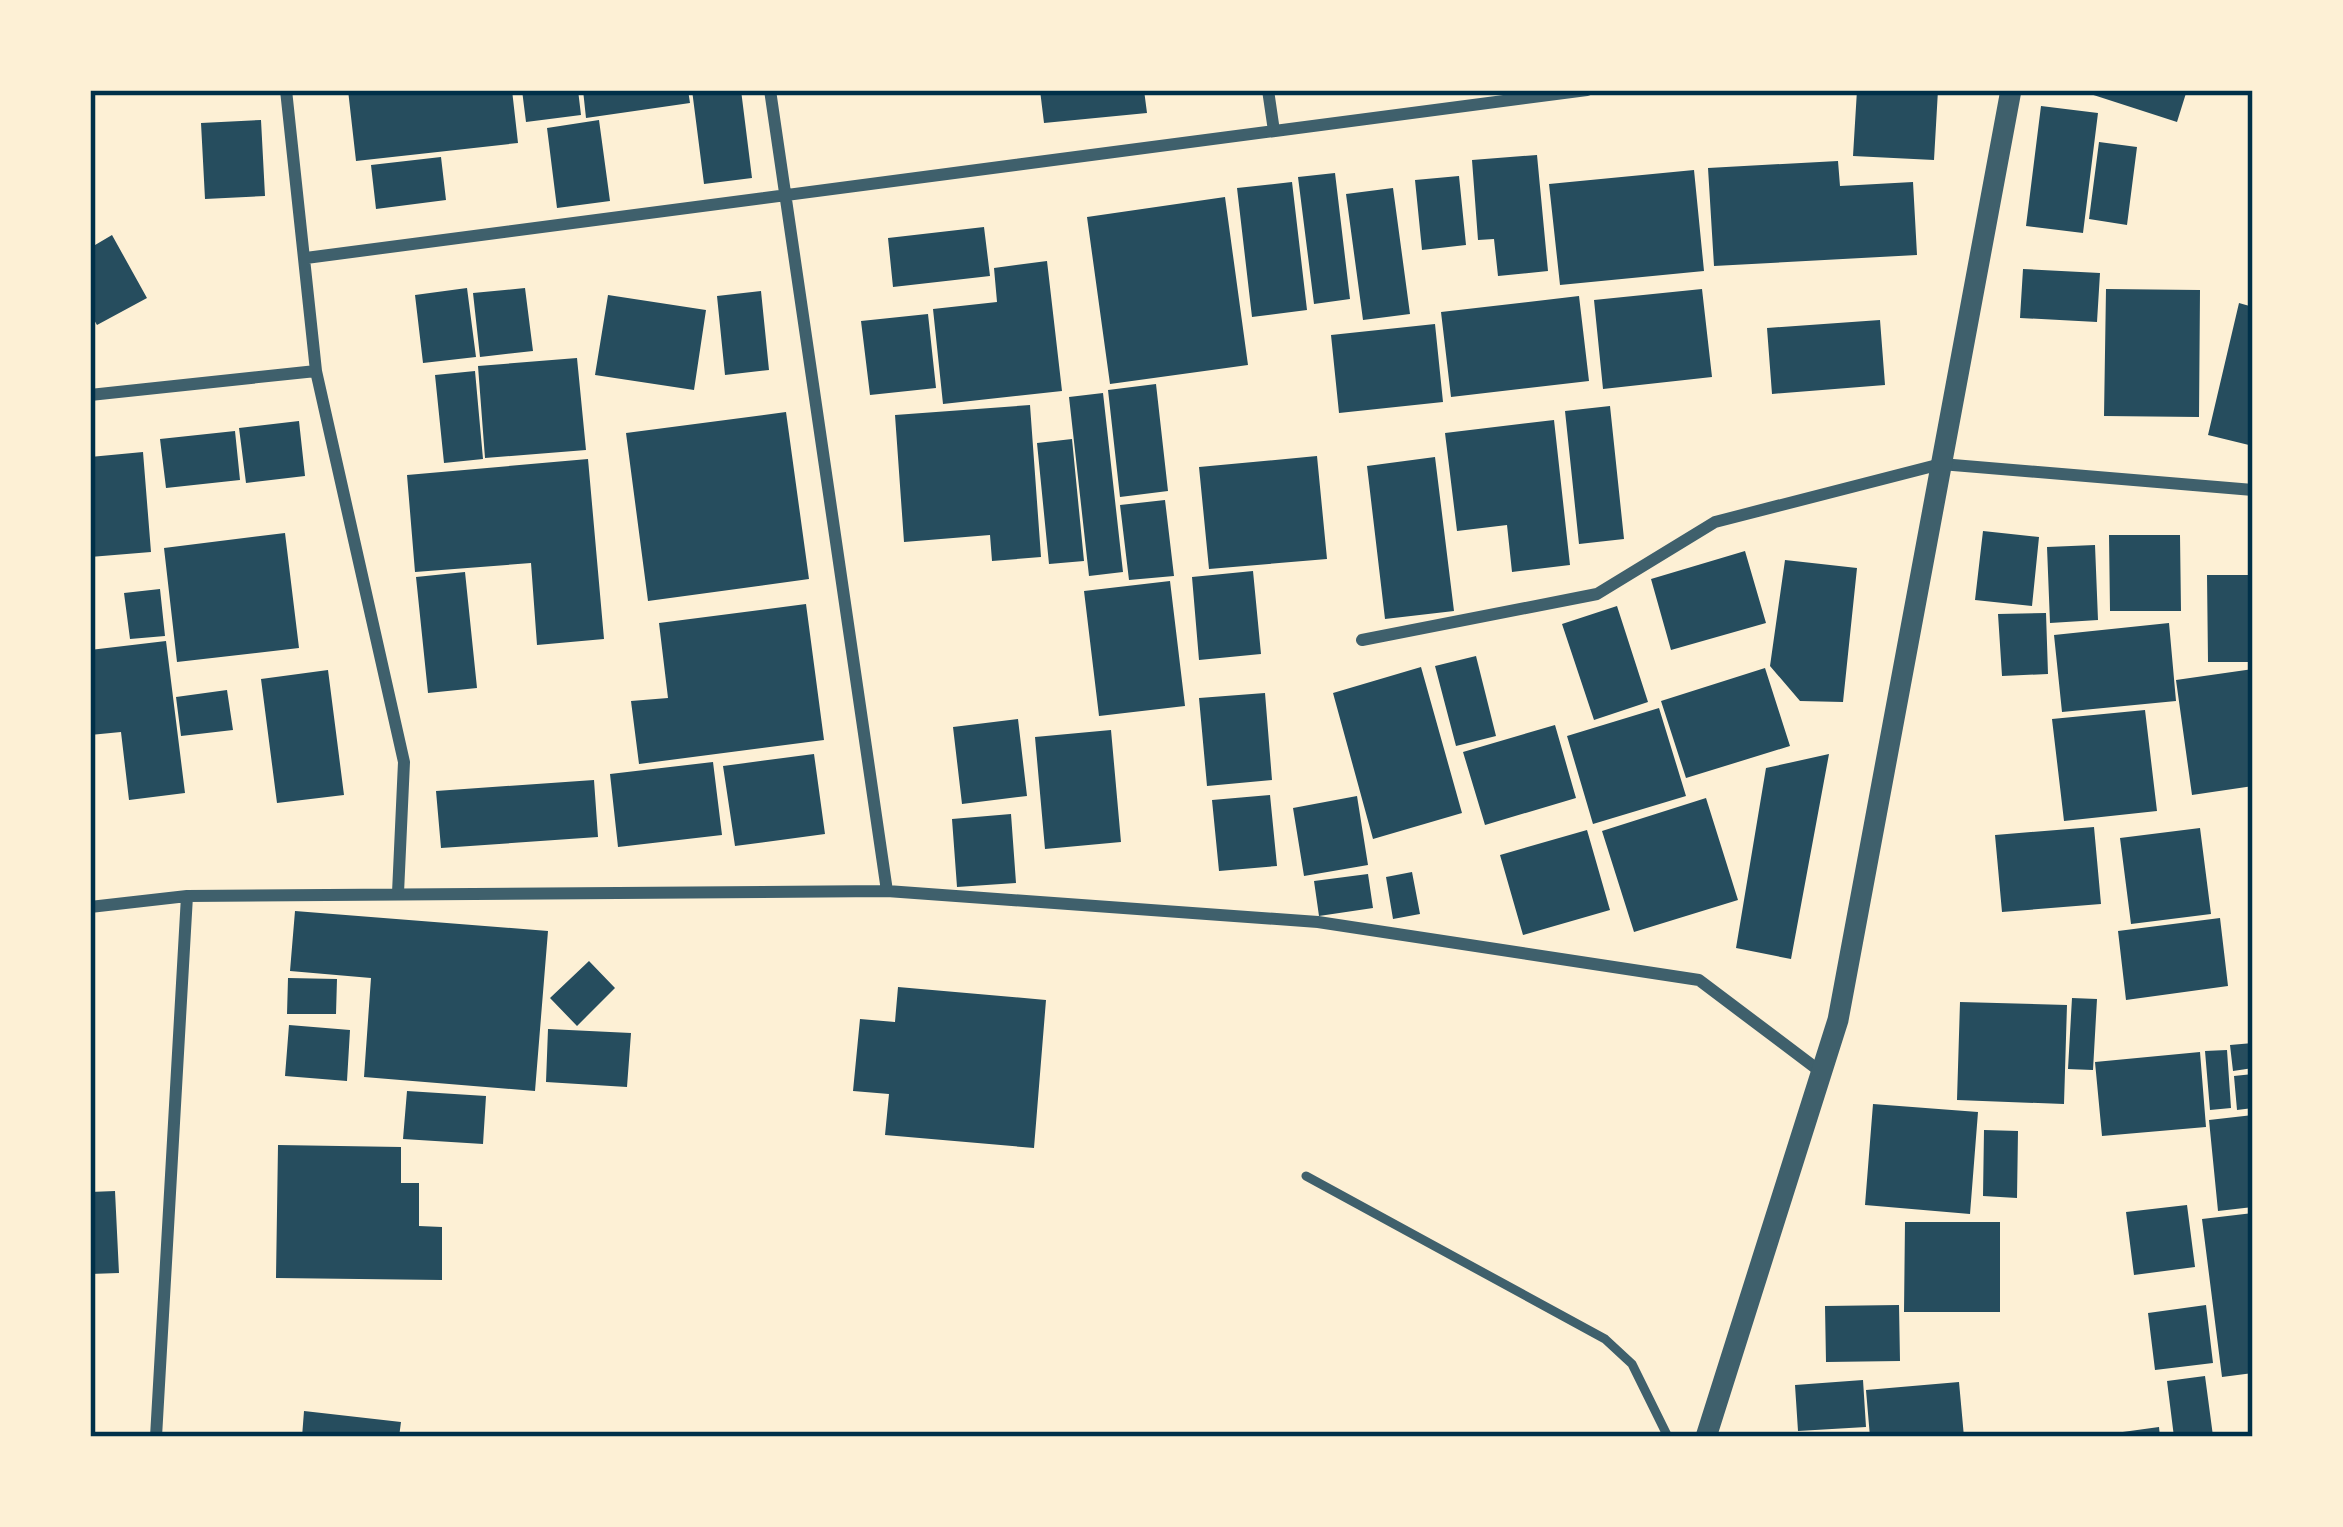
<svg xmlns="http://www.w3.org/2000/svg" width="2343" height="1527" viewBox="0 0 2343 1527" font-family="'Golos Text',sans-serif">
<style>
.building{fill:#264d5e}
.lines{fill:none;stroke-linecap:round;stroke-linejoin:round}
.service{stroke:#3f606c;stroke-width:9}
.minor{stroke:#3f606c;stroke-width:12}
.tertiary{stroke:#3f606c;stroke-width:21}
.neatline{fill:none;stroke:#003049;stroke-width:4.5}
</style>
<rect width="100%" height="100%" fill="#fdf0d5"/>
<path class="building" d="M348,90H512L518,143L356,161Z
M522,90H578L581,115L526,122Z
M583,90H688L690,103L586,118Z
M692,90H741L752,178L704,184Z
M1040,90H1144L1147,113L1044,123Z
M1857,90H1938L1934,160L1853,156Z
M2078,90H2187L2177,122Z
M2041,106L2098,113L2083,233L2026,226Z
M261,120L265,196L205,199L201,123Z
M599,120L610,201L557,208L547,128Z
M2099,142L2137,147L2127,225L2089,219Z
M1537,155L1548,271L1498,276L1494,239L1478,240L1472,160Z
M441,157L446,200L376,209L371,165Z
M1838,161L1840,186L1913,182L1917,255L1714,266L1708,168Z
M1694,170L1704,271L1560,285L1549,184Z
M1335,173L1350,299L1314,304L1298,177Z
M1459,176L1466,245L1422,250L1415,180Z
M1292,182L1307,310L1252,317L1237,188Z
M1393,188L1410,314L1363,320L1346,194Z
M1225,197L1248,365L1110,384L1087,217Z
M984,227L990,276L893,287L888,238Z
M112,235L147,298L97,325L90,313V248Z
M1047,261L1062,391L943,404L933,309L997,302L994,268Z
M2023,269L2100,273L2097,322L2020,318Z
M467,288L476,357L423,363L415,295Z
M525,288L533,351L480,357L473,293Z
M1702,289L1712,377L1603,389L1594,300Z
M2106,289L2200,290L2199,417L2104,416Z
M761,291L769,370L725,375L717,296Z
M608,295L706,310L694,390L595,375Z
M1579,296L1589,381L1451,397L1441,312Z
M2239,303L2253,307V446L2208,435Z
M928,314L936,388L870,395L861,321Z
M1880,320L1885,385L1772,394L1767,328Z
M1435,324L1443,402L1339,413L1331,335Z
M577,358L586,450L485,458L478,366Z
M475,371L483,459L444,463L435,375Z
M1156,384L1168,491L1120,497L1108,390Z
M1103,393L1123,572L1089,576L1069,397Z
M1030,405L1041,557L992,561L990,535L904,542L895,415Z
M1610,406L1624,539L1579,544L1565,411Z
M786,412L809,579L648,601L626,433Z
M1554,420L1570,565L1512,572L1507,525L1457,531L1445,433Z
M299,421L305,476L246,483L239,428Z
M235,431L240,480L166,488L160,439Z
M1072,439L1084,561L1049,564L1037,443Z
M143,452L151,552L90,557V457Z
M1317,456L1327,559L1209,569L1199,467Z
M1435,457L1454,611L1385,619L1367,466Z
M588,459L604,639L537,645L531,563L415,572L407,475Z
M1165,500L1174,576L1129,580L1120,505Z
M1983,531L2039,537L2032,606L1975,600Z
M285,533L299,648L177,662L164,548Z
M2109,535H2180L2181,611H2110Z
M2095,545L2098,620L2050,623L2047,547Z
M1745,551L1766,623L1671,650L1651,579Z
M1785,560L1857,568L1843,702L1800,701L1770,666Z
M1253,571L1261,654L1199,660L1192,577Z
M465,572L477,688L428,693L416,577Z
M2207,575H2253V662H2208Z
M1170,581L1185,706L1099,716L1084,591Z
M160,589L165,636L130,639L124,593Z
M806,604L824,740L639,764L631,701L668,698L659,623Z
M1617,606L1648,702L1594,720L1562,624Z
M2046,613L2048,674L2002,676L1998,614Z
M2169,623L2176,701L2062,712L2054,635Z
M166,641L185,793L129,800L121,732L90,735V650Z
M1476,656L1496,736L1456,746L1435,666Z
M1421,667L1462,813L1373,839L1333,693Z
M1765,668L1790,746L1686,778L1661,701Z
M2253,669V786L2192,795L2176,680Z
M328,670L344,795L277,803L261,679Z
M227,690L233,730L181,736L176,697Z
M1265,693L1272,780L1207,786L1199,698Z
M1659,708L1686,796L1593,824L1567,736Z
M2145,710L2157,811L2064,821L2052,719Z
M1018,719L1027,796L962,804L953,727Z
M1555,725L1576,798L1485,825L1463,752Z
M1111,730L1121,842L1045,849L1035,737Z
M814,754L825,834L735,846L723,766Z
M1829,754L1791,959L1736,948L1766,768Z
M713,762L722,835L618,847L610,774Z
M594,780L598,837L441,848L436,791Z
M1270,795L1277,866L1219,871L1212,800Z
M1357,796L1368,865L1304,876L1293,808Z
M1706,798L1738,900L1634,932L1602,831Z
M1011,814L1016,883L957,887L952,819Z
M2094,827L2101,904L2002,912L1995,835Z
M2200,828L2211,914L2131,924L2120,838Z
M1587,830L1610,910L1523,935L1500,855Z
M1412,872L1420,914L1393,919L1386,877Z
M1368,874L1373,908L1319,916L1314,881Z
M295,911L548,931L535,1091L364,1077L371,978L290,971Z
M2220,918L2228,986L2126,1000L2118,931Z
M589,961L615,988L577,1026L550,998Z
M288,978L337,979L336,1014H287Z
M898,987L1046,1000L1034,1148L885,1135L889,1094L853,1091L860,1019L895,1022Z
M2072,998L2097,999L2093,1070L2068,1069Z
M1960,1002L2067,1005L2064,1104L1957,1100Z
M289,1025L350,1030L347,1081L285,1076Z
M548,1029L631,1033L627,1087L546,1082Z
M2253,1043V1068L2233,1071L2230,1045Z
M2227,1050L2231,1108L2210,1110L2205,1051Z
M2200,1052L2206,1127L2102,1136L2095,1062Z
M2253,1074V1108L2237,1110L2234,1076Z
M407,1091L486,1096L483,1144L403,1139Z
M1873,1104L1978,1112L1970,1214L1865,1205Z
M2253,1115V1207L2218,1211L2209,1120Z
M1984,1130L2018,1131L2017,1198L1983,1196Z
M278,1145L401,1147V1183H419V1226L442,1227V1280L276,1278Z
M115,1191L119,1273L90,1274V1192Z
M2187,1205L2195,1267L2134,1275L2126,1212Z
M2253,1213V1373L2222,1377L2202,1219Z
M1905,1222H2000V1312H1904Z
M1899,1305L1900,1361L1826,1362L1825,1306Z
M2206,1305L2213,1363L2155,1370L2148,1313Z
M2205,1376L2213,1436L2174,1437L2167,1381Z
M1863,1380L1866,1427L1798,1431L1795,1385Z
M1959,1382L1964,1437H1870L1866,1390Z
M304,1411L401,1422L399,1437H302Z
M2159,1427L2160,1437H2108V1434Z"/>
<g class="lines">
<path class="service" d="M1306,1176L1605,1339L1632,1364L1668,1437"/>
<path class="minor" d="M286,90L316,371L404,762L398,893
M770,90L887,891
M1268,90L1274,131
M306,258L1587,90
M90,395L316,371
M1362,640L1597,594L1715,522L1941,464L2253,490
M90,907L187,896L887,891L1318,922L1699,980L1821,1072
M156,1437L187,896"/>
<path class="tertiary" d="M1706,1437L1838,1020L2011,90"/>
</g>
<rect width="2343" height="1527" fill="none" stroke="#fdf0d5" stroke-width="186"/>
<rect x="93" y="93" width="2157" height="1341" class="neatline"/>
</svg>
